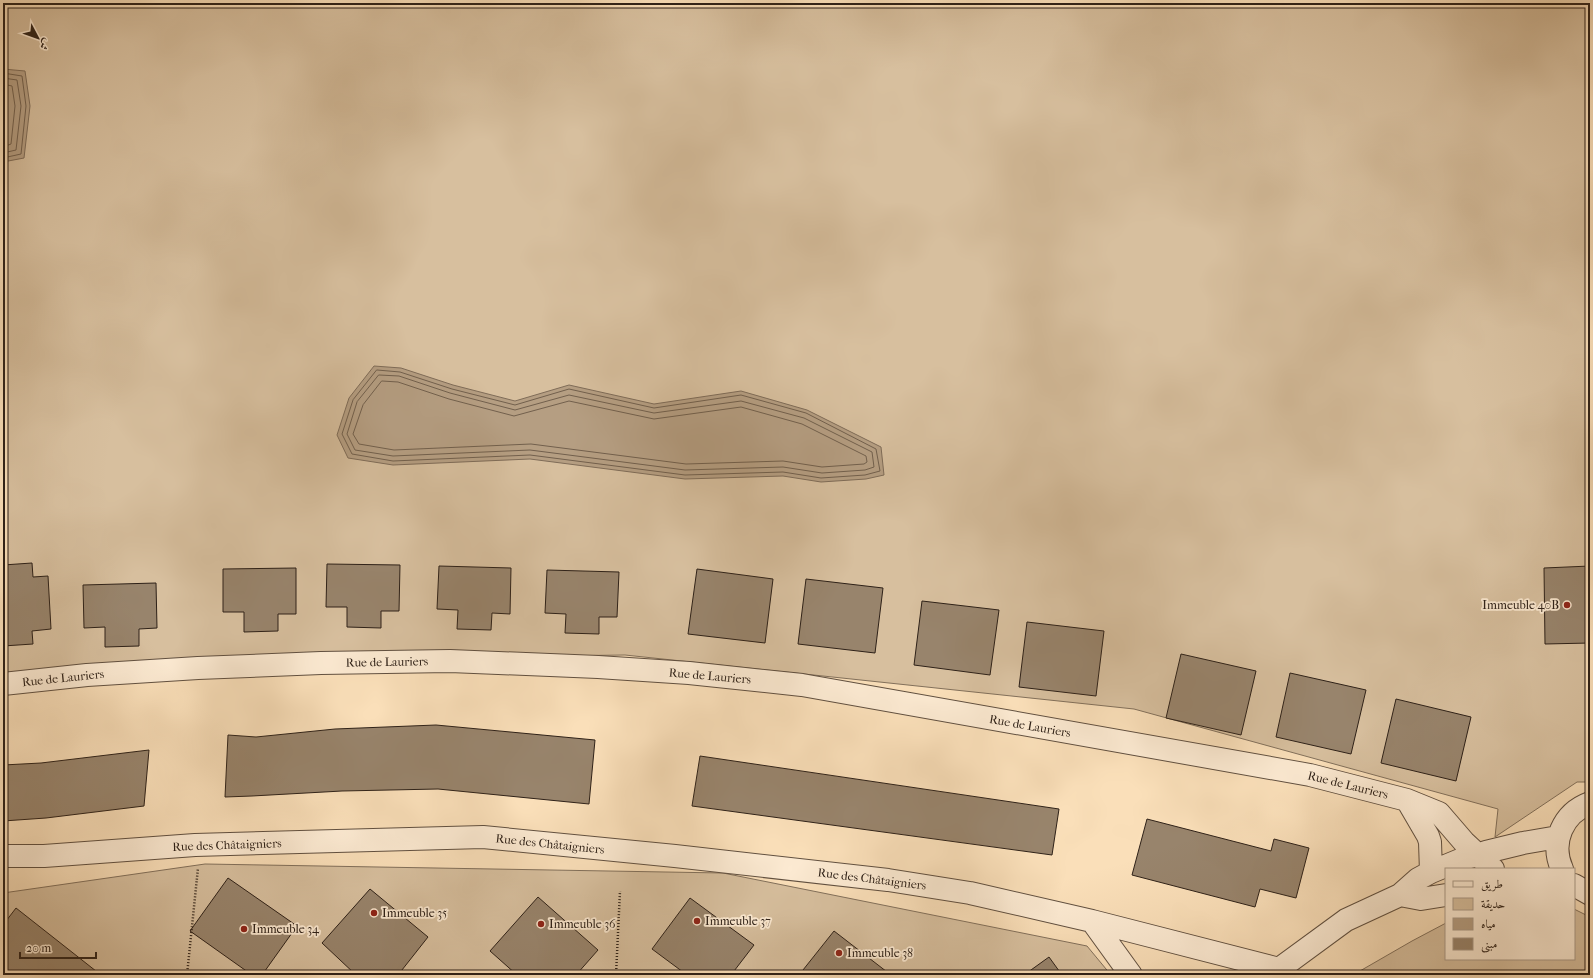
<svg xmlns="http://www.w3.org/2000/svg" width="1593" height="978" viewBox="0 0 1593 978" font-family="'IM FELL French Canon',Amiri,serif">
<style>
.green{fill:#d7bf9e;stroke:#82705b}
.water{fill:#b59e82;stroke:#7f6c58}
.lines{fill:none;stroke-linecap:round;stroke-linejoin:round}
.shore{stroke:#72604d;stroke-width:1}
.building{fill:#98846c;stroke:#2e2118}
.minor-casing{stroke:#615040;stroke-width:24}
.path{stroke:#2e2118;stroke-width:2.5;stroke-dasharray:1 2;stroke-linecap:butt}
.minor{stroke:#fcead2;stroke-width:22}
.poi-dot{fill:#8f2418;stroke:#fcead2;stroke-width:1.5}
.labels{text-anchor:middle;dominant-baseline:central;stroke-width:3.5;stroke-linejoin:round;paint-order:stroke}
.poi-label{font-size:12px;fill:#2e2118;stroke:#fcead2;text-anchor:start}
.street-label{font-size:12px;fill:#2e2118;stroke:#fcead2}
</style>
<rect width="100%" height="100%" fill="#fadfb9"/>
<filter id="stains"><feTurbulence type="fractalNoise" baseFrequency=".005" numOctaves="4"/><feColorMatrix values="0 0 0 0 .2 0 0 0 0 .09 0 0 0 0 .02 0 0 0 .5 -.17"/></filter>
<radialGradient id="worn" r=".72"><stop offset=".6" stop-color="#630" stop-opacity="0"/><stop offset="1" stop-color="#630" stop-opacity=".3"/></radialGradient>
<path class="green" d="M3,3H1590V782H1577L1495,837L1498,809L1134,709L625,655L173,661L3,675Z
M205,864L723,873L1087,946L1111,975H3V893Z
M1574,909L1590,917V975H1353L1412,941L1446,923V959H1574Z"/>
<path class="water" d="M3,69L25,71L30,106L24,158L3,162Z
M374,366L401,368L453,385L515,401L569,385L654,404L741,391L807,410L881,447L884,475L866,479L821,482L783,476L685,479L530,459L393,465L348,458L337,435L349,398Z"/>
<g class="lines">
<path class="shore" d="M3,73L22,76L26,106L21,154L3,158
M3,78L17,80L21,106L16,150L3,153
M3,84L12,86L15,106L11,144L3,147
M377,370L400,372L452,389L515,405L569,389L654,408L741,395L806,413L876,449L880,471L865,475L821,478L783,472L685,475L530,455L393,461L352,454L342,434L353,400Z
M379,375L399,376L450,393L515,410L569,395L654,413L741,401L804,418L872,452L874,467L865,470L822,473L783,467L685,470L530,450L393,456L355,450L347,434L357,402Z
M382,381L398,382L449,399L514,416L569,401L654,419L741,407L802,424L866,456L867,462L864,464L822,467L783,461L686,464L531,444L394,450L359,444L353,434L363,405Z"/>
</g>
<path class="building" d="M32,563L33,577L48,576L51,629L32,631L33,644L3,646V565Z
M327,564L400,565L399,611H381V628L347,627V607H326Z
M439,566L511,568L510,614L492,613L491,630L457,629L458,610L437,609Z
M1590,566V643L1545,644L1544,568Z
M296,568V614H278V631L244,632V612H223V569Z
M697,569L773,579L765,643L688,634Z
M547,570L619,572L617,617H599V634L565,633L566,614L545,613Z
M806,579L883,588L875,653L798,644Z
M156,583L157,628L139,629V646L105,647V627L84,628L83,585Z
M922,601L999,610L990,675L914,665Z
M1027,622L1104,631L1096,696L1019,687Z
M1181,654L1256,671L1241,735L1166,718Z
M1290,673L1366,690L1351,754L1276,737Z
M1396,699L1471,717L1456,781L1381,763Z
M436,725L595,740L589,804L438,789L342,791L252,796L225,797L228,735L256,737L335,729Z
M149,750L144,806L46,818L3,821V765L41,763Z
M700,756L1059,809L1052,855L692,806Z
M1147,819L1271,851L1274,839L1309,848L1296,898L1260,889L1255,907L1132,875Z
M228,878L297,926L262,975H252L190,931Z
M370,889L428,937L398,975H356L322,943Z
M538,897L598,950L576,975H517L490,951Z
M690,898L754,945L731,975H687L652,949Z
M16,908L101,975H3V925Z
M834,931L891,975H799Z
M1049,957L1062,975H1024Z"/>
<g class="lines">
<defs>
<path id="minor" d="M3,684L87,675L198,668L321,663L450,661L598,667L689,673L802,685L1310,775L1407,800L1439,813L1464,842L1493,869
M1407,800L1428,836L1430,842L1431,872
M3,856H44L195,845L483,837L675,856L888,880L970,893L1092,921L1279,969
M1562,869C1550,842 1563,813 1590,803
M1574,885L1590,894
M1400,895L1421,899L1446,895
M1092,921L1131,975
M1271,975L1346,920L1400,895L1418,879L1431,872L1460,860L1486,852L1523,843L1558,837"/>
</defs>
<use href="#minor" class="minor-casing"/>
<path class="path" d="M187,975L198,868
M616,975L620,891"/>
<use href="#minor" class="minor"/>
</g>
<g class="poi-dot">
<circle cx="1567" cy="605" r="4"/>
<circle cx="374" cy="913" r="4"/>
<circle cx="697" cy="921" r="4"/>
<circle cx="541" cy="924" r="4"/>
<circle cx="244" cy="929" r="4"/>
<circle cx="839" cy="953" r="4"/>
</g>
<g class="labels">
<g class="poi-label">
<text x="1559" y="605" text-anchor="end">Immeuble 40B</text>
<text x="382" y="913">Immeuble 35</text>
<text x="705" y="921">Immeuble 37</text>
<text x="549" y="924">Immeuble 36</text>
<text x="252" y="929">Immeuble 34</text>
<text x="847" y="953">Immeuble 38</text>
</g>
<g class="street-label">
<text transform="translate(387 662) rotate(-1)">Rue de Lauriers</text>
<text transform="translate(710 676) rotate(5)">Rue de Lauriers</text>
<text transform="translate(63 678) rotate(-6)">Rue de Lauriers</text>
<text transform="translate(1030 726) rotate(10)">Rue de Lauriers</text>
<text transform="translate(1348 785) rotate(14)">Rue de Lauriers</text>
<text transform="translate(550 844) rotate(6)">Rue des Châtaigniers</text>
<text transform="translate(227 845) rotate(-2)">Rue des Châtaigniers</text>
<text transform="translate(872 879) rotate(7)">Rue des Châtaigniers</text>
</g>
</g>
<rect width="1593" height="978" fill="none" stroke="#fadfb9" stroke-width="16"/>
<rect x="4" y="4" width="1585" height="970" fill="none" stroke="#2e2118" stroke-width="2"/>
<rect x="8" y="8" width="1577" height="962" fill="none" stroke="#2e2118"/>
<rect x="1445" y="868" width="130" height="92" fill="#fcead2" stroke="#aa9a88"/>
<rect x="1453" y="881" width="20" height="6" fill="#fcead2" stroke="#aa9a88"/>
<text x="1481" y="888" font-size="12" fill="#2e2118">طريق</text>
<rect x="1453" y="898" width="20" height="12" fill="#d7bf9e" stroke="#aa9a88"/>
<text x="1481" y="908" font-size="12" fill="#2e2118">حديقة</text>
<rect x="1453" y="918" width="20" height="12" fill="#b59e82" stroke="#aa9a88"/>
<text x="1481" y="928" font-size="12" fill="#2e2118">مياه</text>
<rect x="1453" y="938" width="20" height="12" fill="#98846c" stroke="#aa9a88"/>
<text x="1481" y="948" font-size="12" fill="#2e2118">مبنى</text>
<g transform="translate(38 38) rotate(131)" stroke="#fcead2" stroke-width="3" paint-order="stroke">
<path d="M0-3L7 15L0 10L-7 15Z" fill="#2e2118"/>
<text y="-6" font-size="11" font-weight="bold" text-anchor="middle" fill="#2e2118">ش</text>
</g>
<path d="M20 952v6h76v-6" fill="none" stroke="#2e2118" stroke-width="2"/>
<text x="26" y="952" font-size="12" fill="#2e2118" stroke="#fcead2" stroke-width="3" paint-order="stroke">20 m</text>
<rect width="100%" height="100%" filter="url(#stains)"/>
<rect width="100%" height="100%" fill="url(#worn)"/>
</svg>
